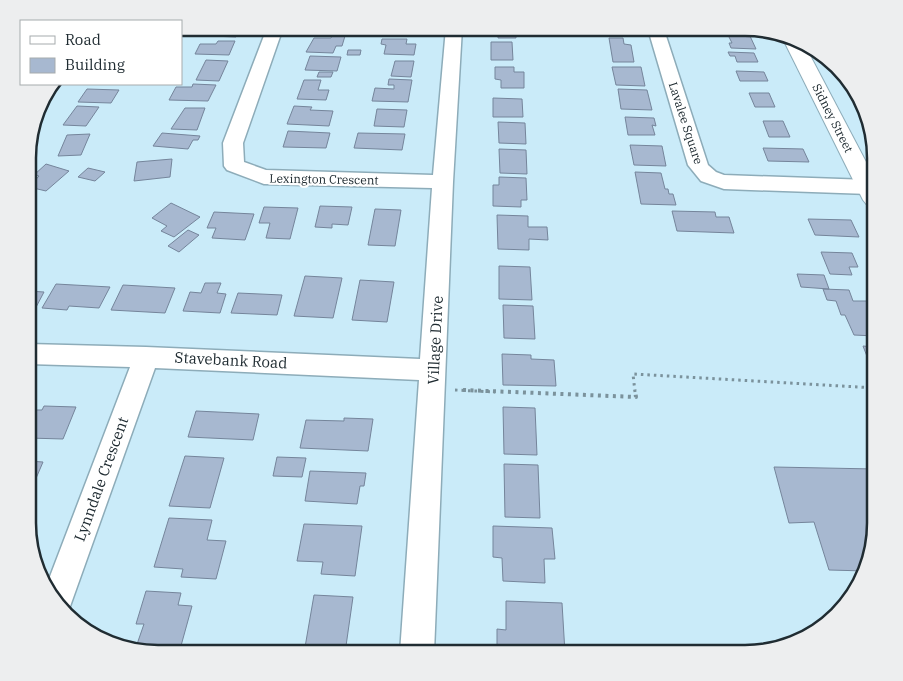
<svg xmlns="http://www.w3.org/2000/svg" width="903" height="681" viewBox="0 0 903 681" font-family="'IBM Plex Serif',serif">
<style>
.building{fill:#a7b8d0;stroke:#75859b}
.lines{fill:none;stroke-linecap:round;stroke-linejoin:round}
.minor-casing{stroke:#8dacb9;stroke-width:3}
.major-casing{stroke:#8dacb9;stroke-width:2}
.path-far1{stroke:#7b929c;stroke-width:3;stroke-dasharray:2.5 4;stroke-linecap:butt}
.path{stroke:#7b929c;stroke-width:4;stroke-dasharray:3 4.5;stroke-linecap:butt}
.minor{fill:#fff;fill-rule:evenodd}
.major{fill:#fff;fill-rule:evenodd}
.labels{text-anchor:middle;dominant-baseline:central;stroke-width:4.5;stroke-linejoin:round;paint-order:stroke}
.far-street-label{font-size:12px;fill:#202c32;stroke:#fff}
.street-label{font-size:15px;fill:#202c32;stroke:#fff}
.rim{fill:none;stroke:#202c32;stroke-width:2.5}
</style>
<rect width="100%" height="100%" fill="#caebf9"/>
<path class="building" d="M216,28H241L236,37L211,36Z
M318,28H351L349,32L317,31Z
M392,28H419L418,34H398L399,31L392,30Z
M501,28H528V35H516V38H498V29Z
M721,28H745L747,32H722Z
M728,35L750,36L756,49L731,48L729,43H732Z
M332,36H345L342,46H336L333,53L306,52L314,38H331Z
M609,38H623L624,44L631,45L634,62H613Z
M382,39H407L406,44H416L414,55L384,54L386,45L381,44Z
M218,41H235L229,55L195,54L200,44H216Z
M491,42H512L513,60H491Z
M348,50H361L360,55H347Z
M728,52L754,53L758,62H737L735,56H730Z
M310,56L341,57L337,71L305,70Z
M206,60L228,61L219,81L196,80Z
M395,61H414L411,77L391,76Z
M495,67H514V72H524V88H501V80L495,79Z
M612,67H641L645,86L616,85Z
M736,71L764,72L768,81H740Z
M319,72H333L331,77H317Z
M389,79L412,80L408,102L372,101L375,88L394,89V85H388Z
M304,80H321L318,90H329L326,100L297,99Z
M193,84L216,85L208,101L169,100L176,87H192Z
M87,89L119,90L111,103L78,102Z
M618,89L647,90L652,110L621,109Z
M749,93H769L775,107H755Z
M493,98L522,99L523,117H493Z
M77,106L99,107L86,126L63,125Z
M294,106L312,107L310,110L333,111L329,126L287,124Z
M185,108H205L197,130L171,129Z
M377,109L407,110L404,127L374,126Z
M625,117L654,118L656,126L652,125L655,135H628Z
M763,121H783L790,137H769Z
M498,122L525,123L526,144L499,143Z
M288,131L330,133L326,148L283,147Z
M162,133L200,136L198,140H193L188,149L153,146Z
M358,133L405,134L402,150L354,148Z
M90,134L81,155L58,156L67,135Z
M630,145L662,146L666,166L634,165Z
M763,148L803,149L809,162L768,161Z
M499,149L526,150L527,174L500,173Z
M172,159L170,177L134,181L137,162Z
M46,164L69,171L46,191L29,187L39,176L34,175Z
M88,168L105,172L95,181L78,177Z
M635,172L661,173L665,189H668L669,194H673L676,205L641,204Z
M499,177L526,178L527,200H521V207L493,206V185H499Z
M171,203L200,217L174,237L161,231L167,226L152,218Z
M320,206L352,207L348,225L332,224V228L315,227Z
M264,207L298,208L290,239L266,238L270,223H259Z
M375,209L401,210L395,246L368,245Z
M672,211L715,212L716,217H729L734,233L677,231Z
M214,212L254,214L245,240L212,238L216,228H207Z
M497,215L528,216V227H547L548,240L529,239V250L498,249Z
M808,219L851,220L859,237L815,235Z
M188,230L199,235L179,252L168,246Z
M821,252L852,253L858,267H849L852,275L830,274Z
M499,266L530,267L532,300L499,299Z
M797,274L824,275L829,289L801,287Z
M305,276L342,278L333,318L294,316Z
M360,280L394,282L387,322L352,320Z
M205,283H221L217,293L226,294L220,313L183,311L190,292L201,293Z
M56,284L110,287L99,308L69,306L67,310L42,308Z
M123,285L175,288L165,313L111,310Z
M823,289L849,290L853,301H867L875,320V336L854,335L845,315H841L836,301L827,300Z
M28,291L44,292L34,311H28Z
M238,293L282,295L277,315L231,313Z
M503,305L533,306L535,339L504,338Z
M863,346L875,347V372H873Z
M502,354L531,355V359L554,360L556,386L503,385Z
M44,406L76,407L63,439L28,438V410H42Z
M503,407L535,408L537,455L504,454Z
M196,411L259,414L253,440L188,437Z
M344,418L373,419L368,451L300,448L306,420L344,421Z
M185,456L224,458L210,508L169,506Z
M277,457L306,458L302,477L273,476Z
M28,461L43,462L28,497Z
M504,464L538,465L540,518L505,517Z
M774,467L875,469V532L866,571L829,570L814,522L789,523Z
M310,471L366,473L364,486H360L357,504L305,501Z
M169,518L212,520L207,540L226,541L216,579L181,577L183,569L154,567Z
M304,524L362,526L355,576L321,574L323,562L297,561Z
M493,526L552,528L555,559H544L545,583L503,581L502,558L493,557Z
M146,591L181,593L178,605L192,606L179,653H150L135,650L144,624H136Z
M314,595L353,597L345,653H304Z
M506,601L562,603L565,653H497V629L506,630Z"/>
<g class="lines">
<defs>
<path id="minor" d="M267,28H283L243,143L244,162L266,170L433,175L446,28H462L453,182L434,653H400L419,380L155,368L68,612L66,613L46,587L130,367L28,364V344L146,347L420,359L432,188L264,184L227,170L224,166L223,143Z
M644,28H660L666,36L708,165L716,172L724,175L869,180L875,182V192L869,194L724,189L701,181L688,165L650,36Z"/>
<path id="major" d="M784,35L795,37L803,42L875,179V208L867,205L863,200L782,37Z"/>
</defs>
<use href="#minor" class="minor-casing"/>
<use href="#major" class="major-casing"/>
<path class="path-far1" d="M455,390L495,392
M635,392L633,374L875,388"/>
<path class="path" d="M463,390L636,397L635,390"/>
<use href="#minor" class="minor"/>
<use href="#major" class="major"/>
</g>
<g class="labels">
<g class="far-street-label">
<text transform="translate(833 118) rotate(63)">Sidney Street</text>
<text transform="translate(686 123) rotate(72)">Lavalee Square</text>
<text transform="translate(324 179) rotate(1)">Lexington Crescent</text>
</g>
<g class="street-label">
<text transform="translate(435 340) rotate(-87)">Village Drive</text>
<text transform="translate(231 360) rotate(3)">Stavebank Road</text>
<text transform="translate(101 479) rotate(-70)">Lynndale Crescent</text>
</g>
</g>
<path d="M0 0H903V681H0ZM158 36H745A122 122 0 0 1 867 158V523A122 122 0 0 1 745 645H158A122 122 0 0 1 36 523V158A122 122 0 0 1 158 36Z" fill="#edeeef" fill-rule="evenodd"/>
<path class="rim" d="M158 36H745A122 122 0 0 1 867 158V523A122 122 0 0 1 745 645H158A122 122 0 0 1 36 523V158A122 122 0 0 1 158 36Z"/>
<rect x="20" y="20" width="162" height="65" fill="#ffffff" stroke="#a6abad"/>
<rect x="30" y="36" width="25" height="8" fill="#ffffff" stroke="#a6abad"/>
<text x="65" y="45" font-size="15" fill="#202c32">Road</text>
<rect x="30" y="58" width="25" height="15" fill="#a7b8d0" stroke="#a6abad"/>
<text x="65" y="70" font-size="15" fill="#202c32">Building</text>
</svg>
